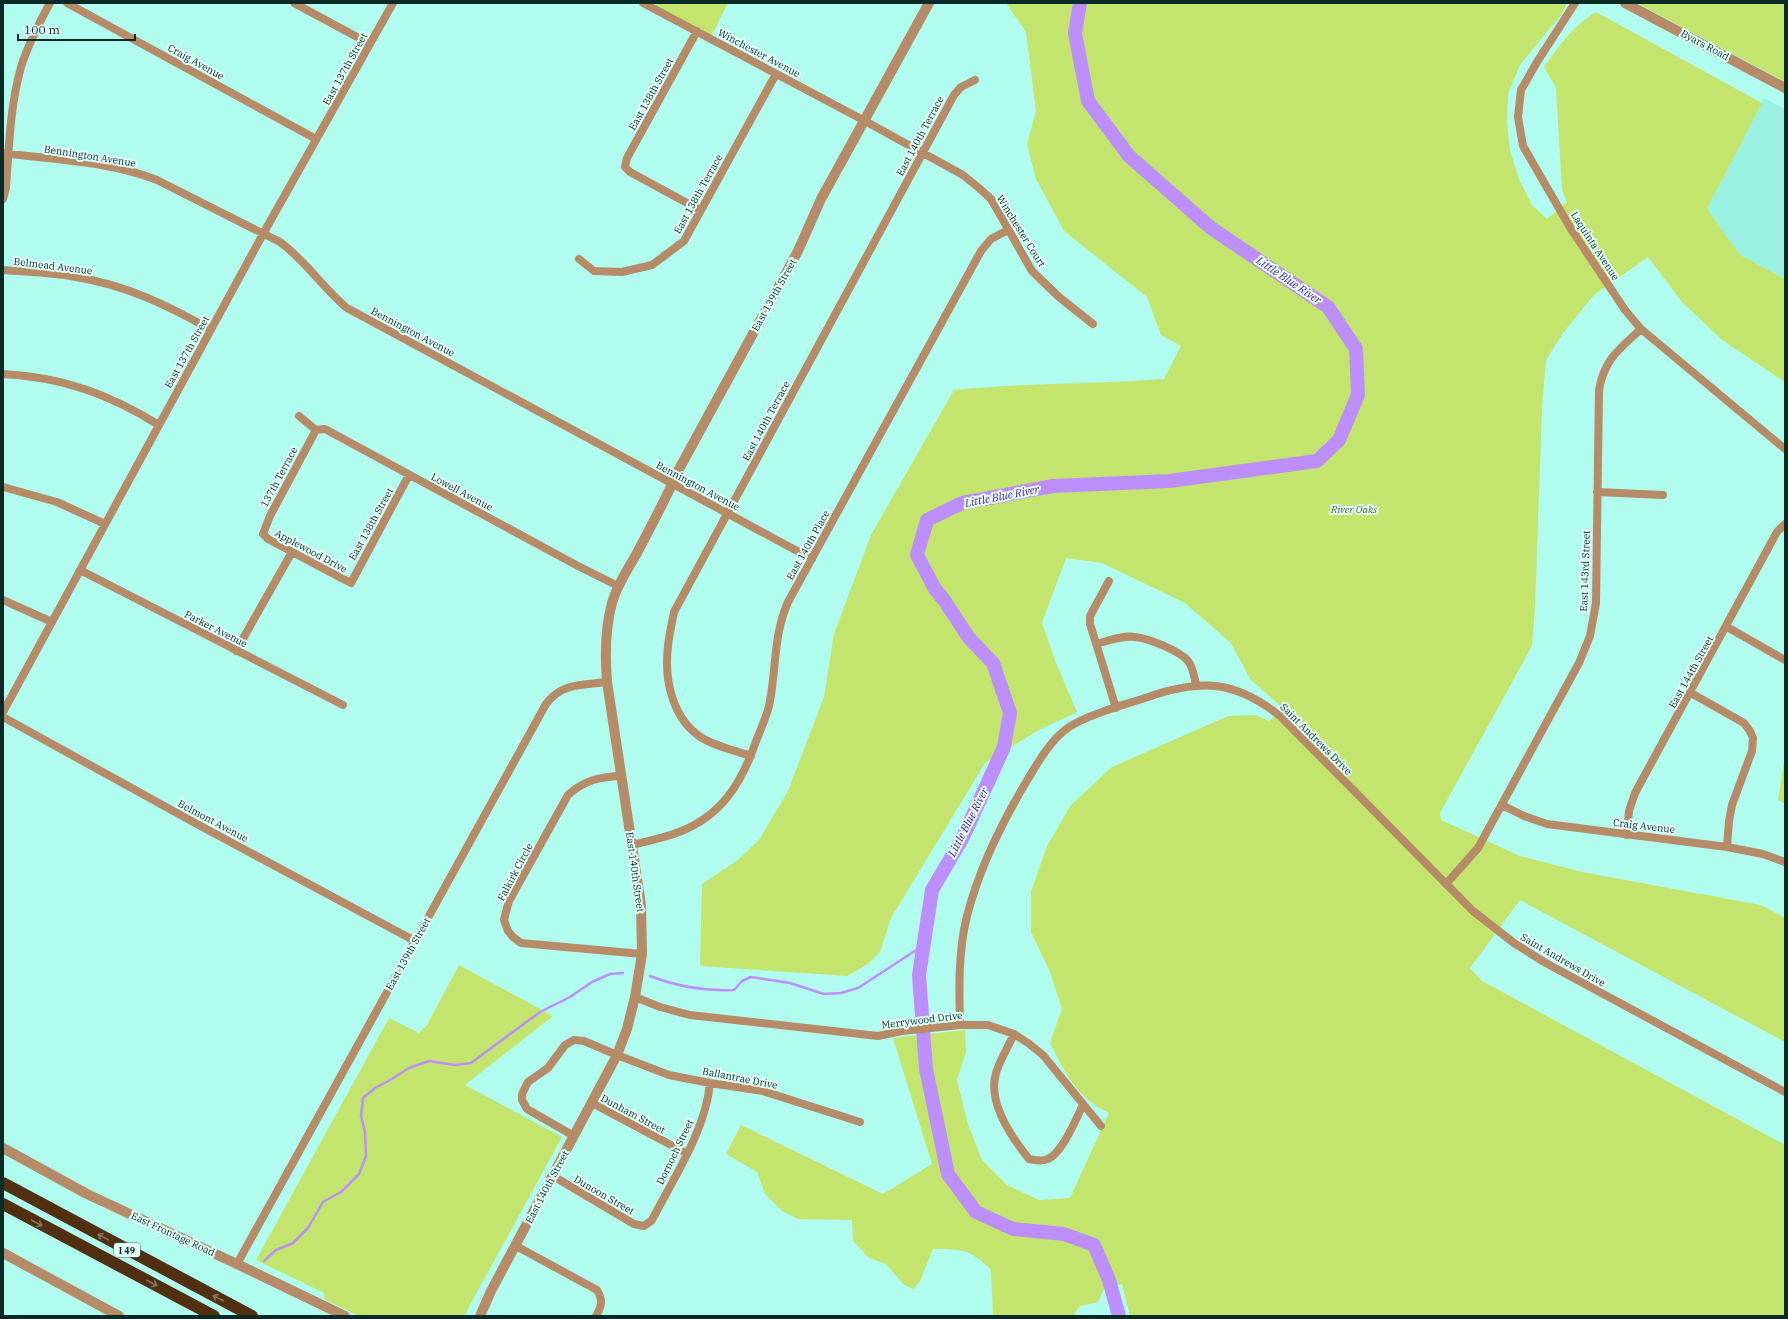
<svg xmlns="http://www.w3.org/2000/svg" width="1788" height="1319" viewBox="0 0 1788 1319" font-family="'IBM Plex Serif',serif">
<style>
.built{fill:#9af0e1}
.green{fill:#c4e56d}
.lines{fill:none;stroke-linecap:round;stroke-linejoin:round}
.stream{stroke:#bd8ffd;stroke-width:2.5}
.river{stroke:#bd8ffd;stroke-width:14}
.minor{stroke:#b68b67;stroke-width:8}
.tertiary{stroke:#b68b67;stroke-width:10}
.motorway{stroke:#503011;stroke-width:12}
.oneway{stroke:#837862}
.labels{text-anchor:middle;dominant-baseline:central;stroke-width:4;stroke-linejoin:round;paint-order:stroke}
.shield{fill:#e2fff9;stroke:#4b6a65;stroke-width:1}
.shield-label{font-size:9px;font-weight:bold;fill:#0a2a26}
.street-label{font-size:10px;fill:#0a2a26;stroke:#e2fff9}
.park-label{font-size:10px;font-style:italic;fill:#4f5d2a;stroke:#e2fff9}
.water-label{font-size:11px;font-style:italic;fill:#580c94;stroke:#e2fff9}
</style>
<rect width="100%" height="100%" fill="#b0fcee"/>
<path class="built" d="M1764,98L1785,109V279L1740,255L1707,209Z"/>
<path class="green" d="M652,3H728L711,37Z
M1006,3H1567L1561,15L1520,65L1508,94L1507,122L1510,151L1519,179L1532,205L1547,219L1567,202L1562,190L1556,88L1544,67C1560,45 1572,27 1596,12L1762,103L1707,209L1740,255L1785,279V382L1722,340L1682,302L1648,257L1594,295L1563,333L1546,360L1542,407L1535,608L1532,646L1440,813L1441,820L1520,856L1582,872L1761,905L1785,918V1042L1520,900L1470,968L1482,981L1785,1145V1316H1130L1122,1284L1105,1287L1098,1302L1080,1306L1073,1316H993L991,1270C968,1247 962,1250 933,1249L920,1281L914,1289L904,1285L886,1264L869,1258L853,1241L852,1220L798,1219L782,1211L765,1194L757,1172L726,1154L741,1125L883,1194L932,1164L893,1038L965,1030L966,1052L957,1080L967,1121L982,1160L1007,1185L1039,1200L1070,1198L1109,1113C1076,1097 1066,1074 1050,1043L1062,1009L1050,972L1031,932V892L1047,846L1071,805L1112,767L1228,716L1256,715L1269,721L1284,709L1250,679L1231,643L1185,603L1102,563L1066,558L1042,623L1056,663L1077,712L1037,731L985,763L891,918L880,952L868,964L847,976L700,966L702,884L738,860L759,840L788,791L824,697L834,634L871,535L954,390C1024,383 1094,384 1164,379L1181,346L1161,335L1147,297L1064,231L1036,179L1027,144L1036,111L1026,32Z
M1637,3H1785V82Z
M1785,755V804L1778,800Z
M459,965L553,1016L465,1085L562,1137L464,1316H359L324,1299V1293L256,1260L389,1018L419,1033L427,1025Z"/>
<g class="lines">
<path class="stream" d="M650,976C678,987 704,991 734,990L742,981L751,977L790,983L824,994L841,993L858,988L924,945
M264,1261L276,1250L293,1243L308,1228L323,1202L341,1192L359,1174L366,1156L365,1132L361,1116L363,1098L375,1088L390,1080L409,1068L429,1061L455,1065L471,1063L540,1012L570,997L592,982L610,974L623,973"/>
<path class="river" d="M1080,3L1075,33L1088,101L1129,156L1211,228L1328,307L1356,349L1358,395L1339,440L1317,461L1169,481L1053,486L962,503L927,520L917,555L935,589L944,600L969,638L993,663L1010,713L1004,747L963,837L932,890L919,975L926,1069L948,1174L976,1212L1013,1229L1064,1234L1094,1245L1109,1280L1119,1316"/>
<path class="minor" d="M67,3L316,139
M294,3L370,44
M643,3L865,121L963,175L979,188L991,199L1032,271L1059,297L1093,324
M1575,3L1537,62L1521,90L1518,117L1523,146L1571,229L1625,310L1641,329L1785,449
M697,31L627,158L625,167L630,172L700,210
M3,153C54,160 109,161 157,180L280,242C306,261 323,288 347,308L812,559
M3,199L6,188C9,148 10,106 21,67C28,45 39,23 50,3
M579,259L594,271L622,272L652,265L684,241L776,74
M3,270C27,272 52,272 76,277C125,285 168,305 211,330
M3,374C62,377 109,394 159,425
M299,416L316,430L325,429L578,566L618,586
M316,430L270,516L263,534L268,539L343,579L351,583L409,475
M3,487L57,502L105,524
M1597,492L1663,495
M80,570L343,705
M1109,581L1090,616V624L1116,708
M3,600L52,622
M1727,627L1785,660
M1096,644C1108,641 1122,635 1135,637C1148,638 1180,651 1188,661C1193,667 1194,677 1196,684
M236,651L292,552
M1691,693L1744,723L1750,731L1753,738L1752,751L1732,805L1729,821L1727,847
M3,712L263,234L393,3
M3,717L195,823L415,941
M751,756C736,751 715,746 702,738C672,719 664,679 668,646C669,635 672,623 674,612L954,95L961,87L975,80
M621,776C600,777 584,780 568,795L509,901L506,912L504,920L508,931L513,937L521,943L642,954
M1502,805L1524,816L1547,824L1727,847L1763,854L1785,862
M1627,835L1629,811L1635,793L1777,532L1785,524
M632,845C647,841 664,838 679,832C721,816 741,784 755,744C760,730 768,715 770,701C776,668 774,633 788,602L981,251L991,239L1008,230
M1446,884L1478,848L1579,663L1590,636L1596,603L1599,390C1604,360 1619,349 1641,329
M635,997L660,1007L690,1015L878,1036L902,1031L960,1025H988L1014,1034L1028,1043L1043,1055L1101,1126
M960,1025C959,989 958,952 967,916C979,869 1000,826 1025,784C1037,764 1049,741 1069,727C1089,714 1124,705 1148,697C1201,679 1235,680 1280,716L1473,911L1514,943L1544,962L1785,1092
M1014,1034C1008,1047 1000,1060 996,1073C987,1103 1012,1138 1029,1159C1035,1160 1042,1162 1048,1159C1062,1153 1076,1119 1083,1105
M592,1103L686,1153
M574,1136L527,1109L522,1100V1094L528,1082L548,1068L565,1045L574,1040L584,1041L617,1055L669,1075L710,1083L763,1091L860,1122
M553,1176L634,1224L644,1226L652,1220C673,1179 706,1130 710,1083
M516,1246L597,1290C603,1300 602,1306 596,1316
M237,1264L546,704C561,683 583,685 607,682"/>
<path class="tertiary" d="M1625,3L1785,88
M3,1148L87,1194L237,1264L345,1316
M3,1253L119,1316
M480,1316L491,1291L617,1055L627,1029L635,997L642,954L641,905L607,682C605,656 605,628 612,603C617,585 628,569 637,553C651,526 666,499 678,471L798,251L821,199L929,3"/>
<path class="motorway" d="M3,1183L252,1316
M3,1204L214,1316"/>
</g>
<defs><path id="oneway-shaft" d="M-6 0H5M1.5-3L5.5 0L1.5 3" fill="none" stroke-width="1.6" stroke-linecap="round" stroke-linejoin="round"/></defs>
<g class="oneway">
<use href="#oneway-shaft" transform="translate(37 1223) rotate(28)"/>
<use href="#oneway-shaft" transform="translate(103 1237) rotate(-152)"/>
<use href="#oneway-shaft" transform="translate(152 1283) rotate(28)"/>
<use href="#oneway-shaft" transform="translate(218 1298) rotate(-152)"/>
</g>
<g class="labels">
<rect class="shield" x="114" y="1243" width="26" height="14" rx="3"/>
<g class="shield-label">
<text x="127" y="1250">I 49</text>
</g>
<g class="street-label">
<text transform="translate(1705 45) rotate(28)">Byars Road</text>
<text transform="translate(759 53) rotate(28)">Winchester Avenue</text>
<text transform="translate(196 62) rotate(29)">Craig Avenue</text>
<text transform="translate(345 69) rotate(-61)">East 137th Street</text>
<text transform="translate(651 94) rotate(-61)">East 138th Street</text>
<text transform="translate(920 136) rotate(-62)">East 140th Terrace</text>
<text transform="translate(90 156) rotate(9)">Bennington Avenue</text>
<text transform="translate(698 194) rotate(-61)">East 138th Terrace</text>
<text transform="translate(1021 231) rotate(58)">Winchester Court</text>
<text transform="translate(1595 246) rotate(57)">Laquinta Avenue</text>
<text transform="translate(53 266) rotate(7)">Belmead Avenue</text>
<text transform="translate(774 295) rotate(-61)">East 139th Street</text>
<text transform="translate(413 332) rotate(28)">Bennington Avenue</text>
<text transform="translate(187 352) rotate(-61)">East 137th Street</text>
<text transform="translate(766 421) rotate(-62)">East 140th Terrace</text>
<text transform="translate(279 477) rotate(-62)">137th Terrace</text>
<text transform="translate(698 486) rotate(28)">Bennington Avenue</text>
<text transform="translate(462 492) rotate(28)">Lowell Avenue</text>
<text transform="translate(371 524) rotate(-61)">East 138th Street</text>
<text transform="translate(808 545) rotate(-61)">East 140th Place</text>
<text transform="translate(311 551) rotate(28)">Applewood Drive</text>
<text transform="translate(1585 571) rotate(-88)">East 143rd Street</text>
<text transform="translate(216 629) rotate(27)">Parker Avenue</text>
<text transform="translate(1691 672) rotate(-61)">East 144th Street</text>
<text transform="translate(1316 739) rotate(45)">Saint Andrews Drive</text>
<text transform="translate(213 821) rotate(28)">Belmont Avenue</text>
<text transform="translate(1644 826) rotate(7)">Craig Avenue</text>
<text transform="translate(515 872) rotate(-62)">Falkirk Circle</text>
<text transform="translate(635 872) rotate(82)">East 140th Street</text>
<text transform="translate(408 954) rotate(-61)">East 139th Street</text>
<text transform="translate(1563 960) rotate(30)">Saint Andrews Drive</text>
<text transform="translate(922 1020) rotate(-7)">Merrywood Drive</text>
<text transform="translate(740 1078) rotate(11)">Ballantrae Drive</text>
<text transform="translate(633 1114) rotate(28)">Dunham Street</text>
<text transform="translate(675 1152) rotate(-64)">Dornoch Street</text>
<text transform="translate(547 1187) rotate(-62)">East 140th Street</text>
<text transform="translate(604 1195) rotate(30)">Dunoon Street</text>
<text transform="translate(173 1234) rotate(25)">East Frontage Road</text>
</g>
<g class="park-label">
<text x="1354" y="509">River Oaks</text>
</g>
<g class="water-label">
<text transform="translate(1289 280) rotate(34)">Little Blue River</text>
<text transform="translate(1002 496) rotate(-11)">Little Blue River</text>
<text transform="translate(968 822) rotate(-63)">Little Blue River</text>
</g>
</g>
<rect width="1788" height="1319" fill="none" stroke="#0a2a26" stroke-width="8"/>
<path d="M18 34v6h117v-6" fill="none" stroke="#0a2a26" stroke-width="2"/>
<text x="24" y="34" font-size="12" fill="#0a2a26" stroke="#e2fff9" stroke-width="3" paint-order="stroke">100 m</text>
</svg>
